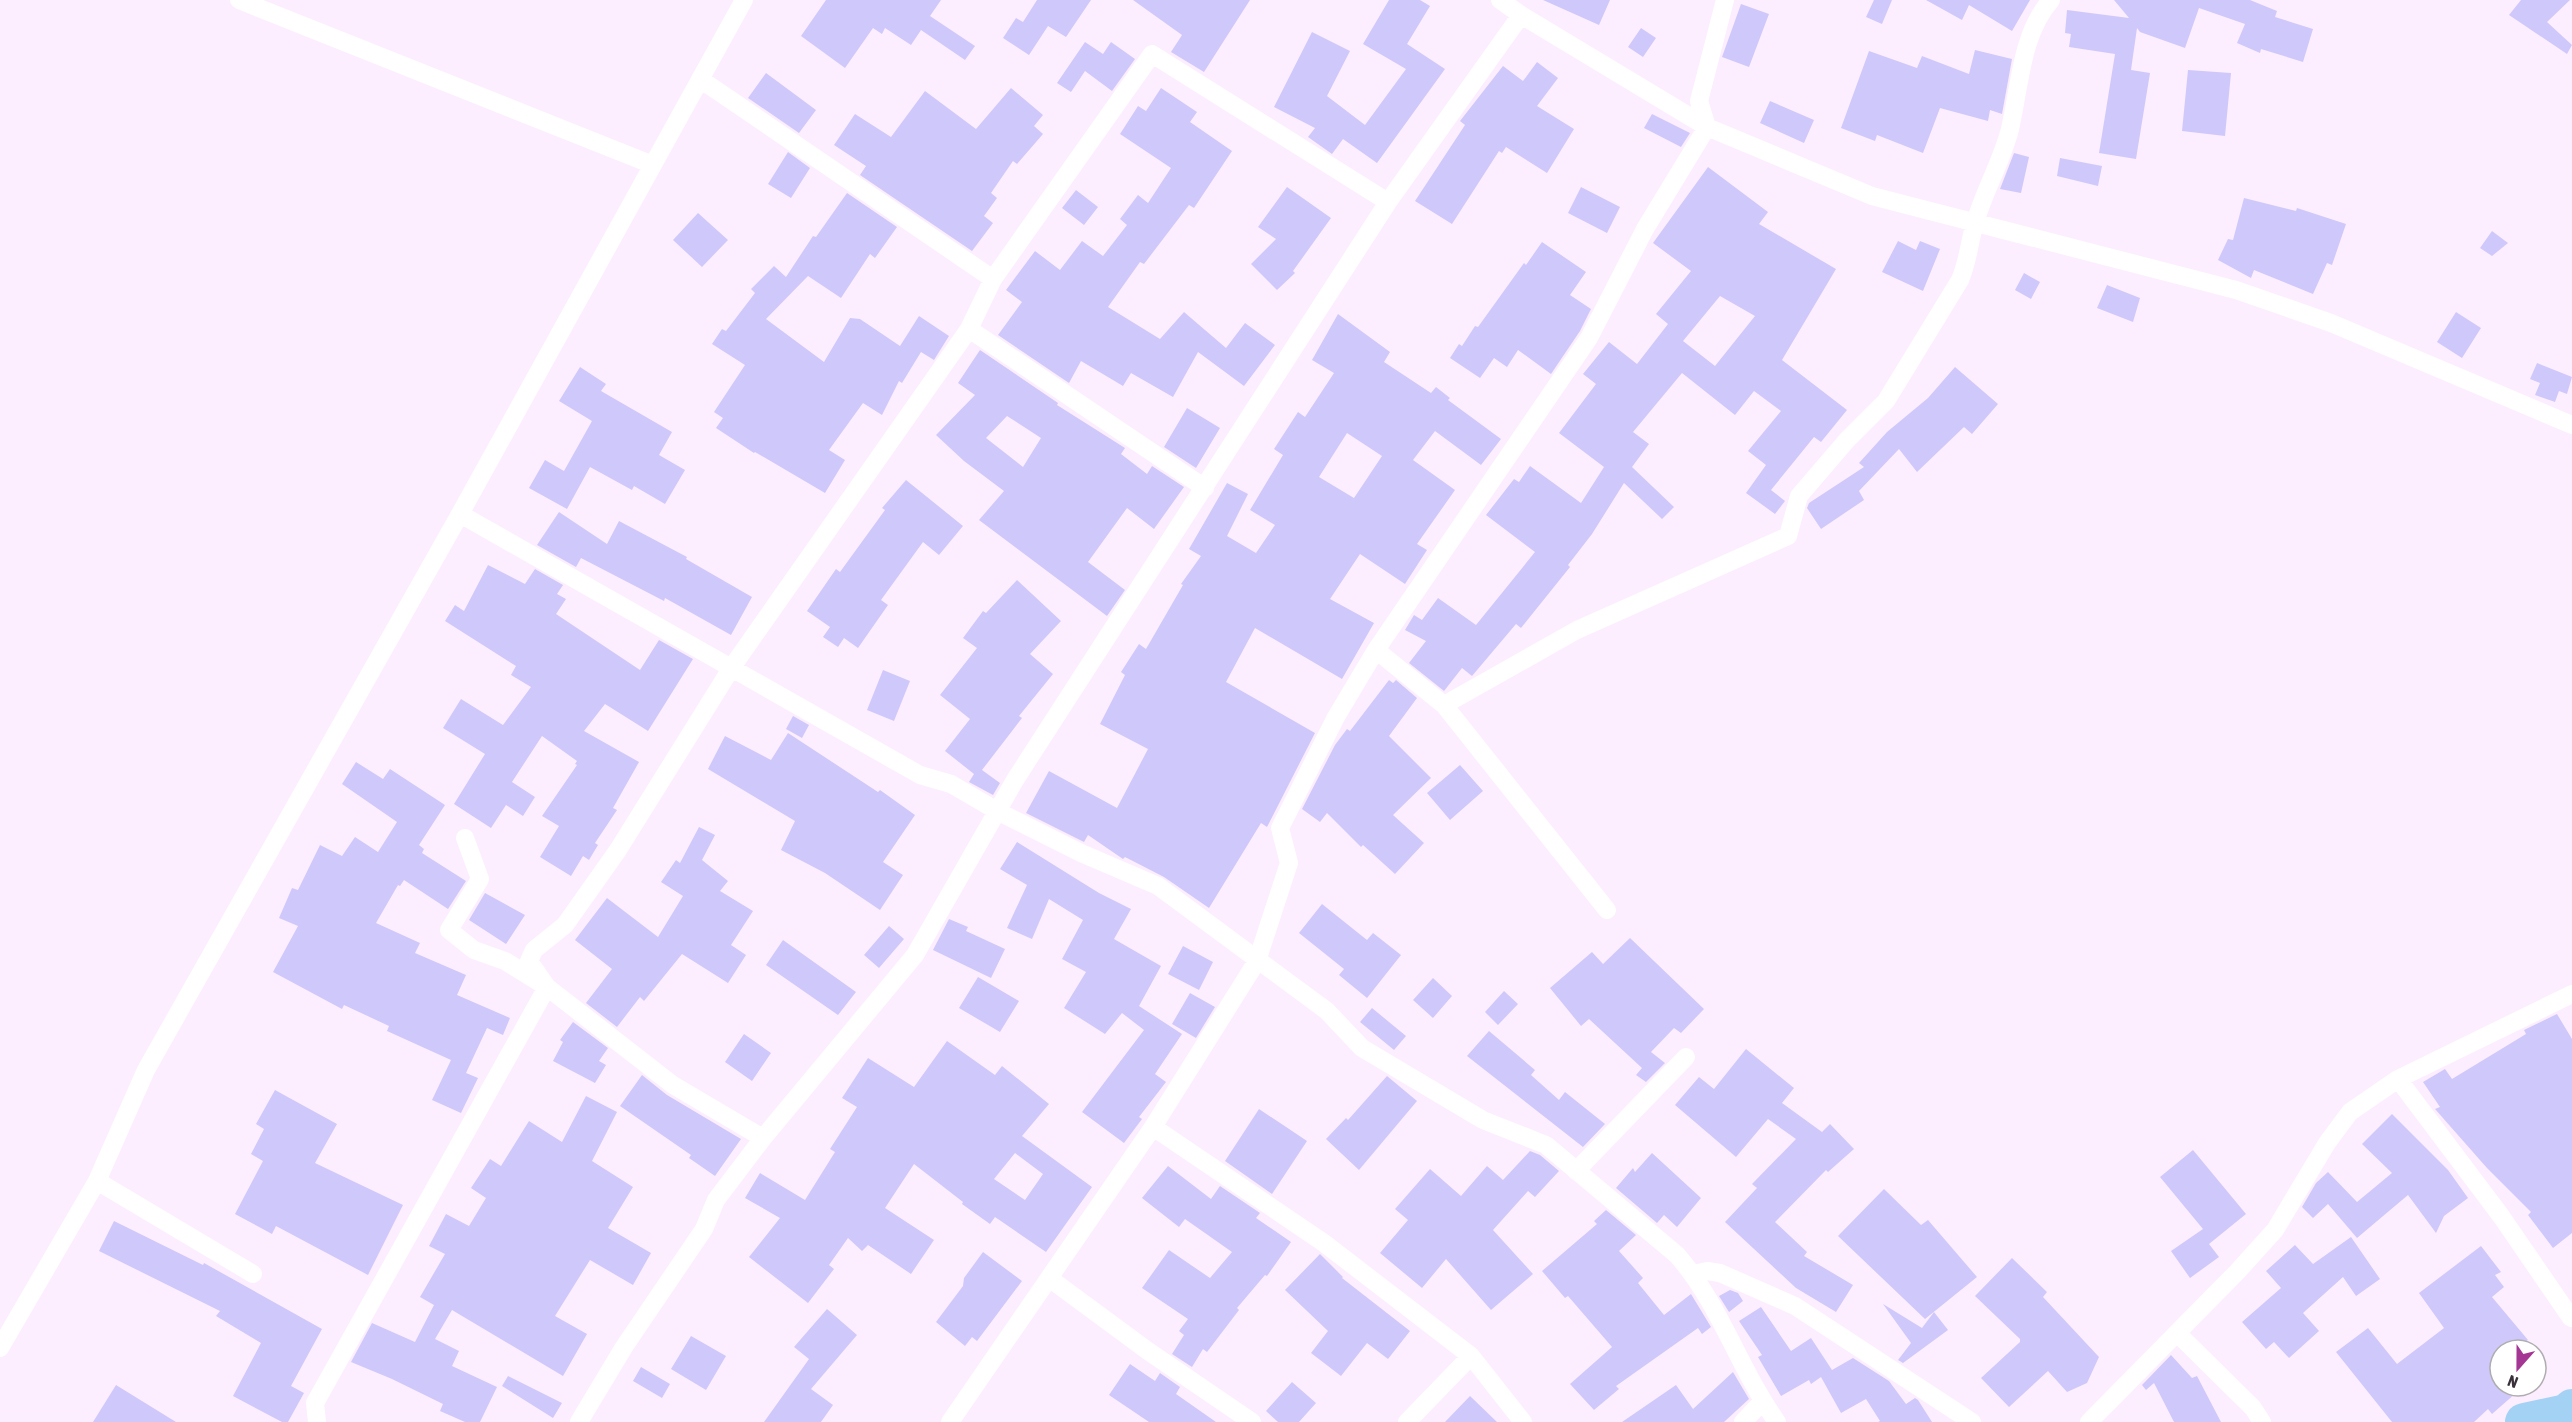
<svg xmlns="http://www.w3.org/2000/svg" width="2572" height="1422" viewBox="0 0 2572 1422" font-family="'Asap Condensed',sans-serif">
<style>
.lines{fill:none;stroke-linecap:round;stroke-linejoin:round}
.river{stroke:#a3d2f5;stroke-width:38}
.building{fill:#cfc8fa;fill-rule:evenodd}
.street{stroke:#fff;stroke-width:18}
</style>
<rect width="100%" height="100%" fill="#fceefe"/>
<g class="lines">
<path class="river" d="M2524,1422L2566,1413L2572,1408"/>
</g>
<path class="building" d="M826,0H941L930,16L975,46L965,60L921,30L911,45L885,28L882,34L873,28L845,68L801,36Z
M1037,0H1091L1066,37L1048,26L1029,55L1003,38L1016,18L1023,22Z
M1133,0H1250L1204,72L1171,52L1182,35Z
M1389,0H1420L1430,6L1407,44L1445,69L1377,163L1343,139L1332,154L1308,137L1315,128L1274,107L1312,32L1350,51L1327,96L1365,125L1406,69L1363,44Z
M1543,0H1610L1599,25Z
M1874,0H1892L1882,24L1866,17Z
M1926,0H2030L2012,31L1969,5L1962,20Z
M2114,0H2250L2277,11L2275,17L2313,29L2303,62L2261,49L2260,53L2237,43L2245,24L2199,8L2185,48L2140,32L2137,28L2131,70L2150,73L2136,159L2099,153L2115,54L2069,47L2071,34L2065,33L2067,10L2129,18Z
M2521,0H2570L2547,22L2572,45L2567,54L2509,15Z
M1741,4L1769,14L1749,67L1722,57Z
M1641,28L1656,38L1643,57L1628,47Z
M1085,42L1103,54L1111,42L1135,59L1112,91L1085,71L1071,92L1057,83Z
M1975,50L2012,59L2002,114L1990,110L1988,121L1940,108L1923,153L1877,135L1875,141L1841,128L1869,51L1917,68L1922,56L1969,74Z
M1537,62L1558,78L1537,106L1574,129L1547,173L1506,147L1502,153L1499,151L1452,224L1415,201L1465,125L1460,121L1503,66L1523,81Z
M2188,70L2231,73L2225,136L2182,131Z
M766,73L816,110L799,133L748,98Z
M1011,88L1043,115L1034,126L1043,134L1017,164L1013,161L991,193L997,198L984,216L993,223L972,251L860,175L866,166L834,145L855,114L891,137L925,91L976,129Z
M1161,88L1197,112L1190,122L1232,151L1194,208L1189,205L1144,264L1140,262L1108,307L1160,339L1184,312L1226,348L1245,323L1275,345L1244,386L1198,352L1173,397L1131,373L1123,386L1081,361L1069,383L998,335L1022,302L1006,290L1035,251L1060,270L1082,241L1103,256L1127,225L1120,219L1138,195L1148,203L1171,168L1120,134L1138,106L1146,111Z
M1770,101L1814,120L1804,143L1760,123Z
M1652,114L1690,133L1681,147L1644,128Z
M788,152L810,168L791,198L768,184Z
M2014,153L2029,157L2021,193L2000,189Z
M2060,158L2102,166L2098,186L2057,176Z
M1708,167L1768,212L1759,224L1836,269L1782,360L1847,410L1821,442L1814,437L1771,490L1785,501L1775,514L1746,493L1766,465L1748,451L1781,411L1754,391L1735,415L1682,373L1633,432L1649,444L1632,467L1674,507L1662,519L1624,483L1592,534L1568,565L1570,567L1521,628L1516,624L1472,676L1462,668L1444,691L1409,663L1426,641L1405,630L1414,615L1422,620L1438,598L1476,625L1535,552L1486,515L1514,479L1519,482L1530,466L1581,503L1604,467L1559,433L1596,384L1583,374L1609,342L1637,364L1668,324L1656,314L1691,271L1653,243ZM1720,296L1755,316L1715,366L1683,341Z
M1287,187L1331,218L1293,271L1295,273L1277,290L1251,264L1276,239L1258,227Z
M1581,187L1620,207L1607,233L1568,213Z
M1076,190L1098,207L1084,225L1062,208Z
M847,193L897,227L875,258L870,254L841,298L808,276L766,319L824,362L850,318L860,319L900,346L919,316L949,336L934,360L921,352L902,383L899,381L882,415L863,403L829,450L845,460L825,493L755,452L754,453L716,428L723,418L714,412L745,365L712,344L722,329L726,331L755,293L751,289L774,266L786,277L813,236L816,237Z
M2244,198L2296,211L2297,208L2346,224L2332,265L2327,263L2313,294L2254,270L2251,278L2218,260L2228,239L2233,240Z
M698,213L728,240L702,267L673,240Z
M2492,231L2508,243L2492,256L2480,248Z
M1898,241L1916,250L1920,241L1940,249L1923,291L1882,272Z
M1542,242L1586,272L1570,295L1591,309L1580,331L1551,374L1518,350L1507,367L1494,358L1480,378L1450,358L1459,344L1462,346L1475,326L1478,327L1524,263L1526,265Z
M2024,273L2040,282L2031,299L2015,290Z
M2107,285L2140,298L2133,322L2097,308Z
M2456,312L2481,328L2462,358L2437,342Z
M1338,314L1390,352L1384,362L1431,393L1436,387L1450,398L1448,400L1501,439L1481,465L1435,431L1413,460L1455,490L1417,544L1427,550L1405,584L1360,554L1330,599L1374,623L1342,679L1255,628L1226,682L1315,733L1267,827L1261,823L1209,908L1164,877L1125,857L1123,859L1088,835L1084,842L1026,813L1049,771L1117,808L1148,749L1100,724L1125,675L1121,672L1139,644L1146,649L1183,585L1181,584L1201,556L1189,549L1227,483L1248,494L1227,536L1256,553L1275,525L1250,510L1283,455L1274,449L1298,412L1305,417L1334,373L1312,360ZM1347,433L1382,456L1354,498L1319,477Z
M980,350L1058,403L1057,405L1125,448L1121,454L1147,474L1152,466L1184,487L1154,529L1127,508L1088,562L1125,590L1107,616L979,520L1004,491L964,461L936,435L975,395L958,383ZM1007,416L1041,438L1023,467L986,438Z
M2537,363L2572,377L2567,394L2559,391L2555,402L2535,395L2540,383L2530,379Z
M580,367L606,384L601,391L672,432L659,455L685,470L665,504L634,486L632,490L590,467L567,509L529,488L545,460L564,471L592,421L559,401Z
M1955,367L1998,404L1972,434L1964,427L1917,472L1899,449L1859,491L1864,500L1821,529L1807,508L1809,503L1864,467L1859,463L1887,432L1928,398Z
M1187,408L1220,428L1196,468L1164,447Z
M906,480L963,526L939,555L923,542L881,600L888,605L858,648L844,638L838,647L823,637L830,627L807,611L836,569L840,572L885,510L882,508Z
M559,512L607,544L619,521L687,557L686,559L752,597L731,635L665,598L664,601L581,558L576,567L537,545Z
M488,565L525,584L535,569L563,585L557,594L566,599L556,614L640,670L659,640L693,659L648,731L605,704L584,731L639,762L613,808L617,810L595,843L598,845L589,860L583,856L571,876L540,857L559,826L542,816L577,765L575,764L577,761L542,736L512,782L535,797L523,816L506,805L491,828L454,804L485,754L443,728L461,699L503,725L531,687L511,675L516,666L445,621L455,605L464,611Z
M1017,580L1061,621L1030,654L1053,674L1019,716L1022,718L982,770L1000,783L993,795L969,782L974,774L945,751L970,719L940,695L977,648L963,638L983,611L986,613Z
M883,670L910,681L894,721L867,710Z
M1389,680L1393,683L1396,680L1417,698L1389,736L1431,778L1393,815L1424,843L1395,874L1363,845L1361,847L1327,813L1320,822L1302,809L1335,745L1347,729L1350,731Z
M793,716L809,725L802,738L786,729Z
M788,733L878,792L880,790L915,815L883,862L903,875L880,910L825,873L781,850L795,821L708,769L725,736L771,760Z
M356,762L383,779L390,769L445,805L419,845L424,849L422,853L466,881L448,909L404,880L400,886L398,885L376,923L420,943L415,953L466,975L457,995L510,1018L503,1035L487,1028L466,1073L478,1078L461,1113L432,1100L451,1060L387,1031L389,1026L344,1005L342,1009L273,972L298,926L279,918L292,888L298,890L320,845L342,856L355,837L378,852L397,822L342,784Z
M1460,765L1483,791L1450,820L1427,793Z
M699,827L715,835L702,860L728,881L720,891L753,911L731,945L746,955L728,983L682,954L644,1001L640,997L617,1027L586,1003L612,969L575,940L607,898L658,937L683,896L661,882L676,860L680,863Z
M1017,842L1099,893L1131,909L1114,939L1161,966L1139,1006L1182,1034L1155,1074L1166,1082L1139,1117L1142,1119L1124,1143L1082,1112L1144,1030L1122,1013L1105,1034L1064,1008L1086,972L1062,959L1083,920L1049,899L1032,939L1007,928L1027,885L1000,869Z
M485,893L525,915L506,944L469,920Z
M1322,904L1367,940L1373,933L1401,955L1367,998L1339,975L1344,969L1299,933Z
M949,919L968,927L966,931L1005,949L991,978L933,950Z
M889,926L904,939L879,968L864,955Z
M1630,938L1704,1009L1681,1033L1674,1028L1651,1052L1665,1063L1646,1082L1636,1075L1642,1068L1589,1019L1581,1026L1550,988L1592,952L1603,964Z
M783,940L856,992L838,1015L766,965Z
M1183,946L1213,962L1199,990L1168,974Z
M978,977L1019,1001L1000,1032L959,1008Z
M1433,978L1452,996L1433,1018L1413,1000Z
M1504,991L1518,1004L1498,1025L1485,1012Z
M1190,993L1215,1007L1196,1038L1172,1024Z
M1372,1008L1406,1036L1394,1050L1360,1022Z
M2557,1014L2572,1039V1233L2553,1248L2528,1215L2531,1212L2487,1168L2435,1109L2440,1107L2423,1082L2445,1069L2452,1079L2526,1034L2524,1030Z
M573,1022L608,1048L599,1061L606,1065L595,1083L553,1061L563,1042L560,1040Z
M1489,1031L1535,1070L1531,1075L1559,1100L1565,1092L1605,1124L1583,1147L1467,1056Z
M744,1034L771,1053L752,1081L725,1062Z
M947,1041L995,1075L1002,1066L1049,1104L1022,1136L1092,1187L1046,1252L995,1217L990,1224L962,1204L963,1202L914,1164L885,1208L934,1240L911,1274L868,1245L862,1251L848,1238L829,1265L834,1269L808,1303L749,1257L780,1218L745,1198L760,1173L805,1200L835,1152L830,1149L857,1107L842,1098L868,1058L914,1087ZM1015,1153L1043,1174L1025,1200L994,1179Z
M1746,1049L1794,1088L1782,1103L1822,1132L1830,1124L1854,1149L1828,1172L1826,1170L1775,1222L1807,1252L1804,1256L1853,1285L1836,1312L1796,1288L1725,1222L1757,1188L1752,1184L1796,1139L1768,1119L1736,1157L1675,1105L1699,1077L1714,1089Z
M642,1075L667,1095L741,1139L715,1176L689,1158L691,1155L620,1106Z
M1387,1076L1417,1101L1359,1170L1326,1139L1346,1118L1348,1120Z
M275,1090L337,1124L315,1163L403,1205L368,1275L276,1226L272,1234L235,1214L263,1161L251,1154L264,1129L256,1124Z
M586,1096L617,1112L592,1161L633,1187L608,1228L651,1253L633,1285L590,1260L555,1316L587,1334L563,1376L452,1310L435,1339L459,1351L452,1366L497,1387L480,1422H465L440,1411L443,1404L392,1379L351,1362L372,1323L415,1342L434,1305L420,1297L445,1254L429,1246L446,1214L469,1226L486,1198L471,1188L490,1159L501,1166L529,1121L562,1142Z
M1259,1109L1307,1141L1272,1194L1225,1161Z
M2392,1114L2448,1170L2468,1198L2444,1216L2436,1233L2408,1195L2357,1238L2328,1204L2313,1218L2302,1207L2316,1183L2328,1172L2357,1202L2392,1173L2362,1144Z
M2193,1150L2246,1214L2209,1244L2219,1257L2190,1278L2171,1251L2203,1229L2160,1177Z
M1530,1151L1540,1155L1559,1171L1535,1197L1528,1191L1493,1230L1533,1274L1491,1310L1446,1259L1422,1288L1380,1253L1408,1220L1395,1209L1430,1169L1461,1196L1487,1166L1503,1180Z
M1652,1153L1701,1198L1677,1227L1664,1215L1657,1223L1616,1188L1633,1168L1635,1172Z
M1168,1166L1211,1199L1220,1186L1260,1213L1256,1218L1291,1242L1267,1276L1265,1275L1237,1308L1239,1310L1207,1352L1203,1349L1192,1367L1172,1354L1184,1335L1179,1331L1188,1319L1142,1288L1169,1250L1210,1278L1232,1252L1185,1219L1179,1227L1142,1198Z
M1884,1189L1921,1225L1928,1220L1977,1277L1925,1319L1838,1236Z
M1606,1210L1636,1235L1619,1251L1643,1278L1638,1283L1664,1315L1691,1294L1711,1327L1702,1334L1698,1328L1616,1386L1619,1389L1594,1410L1570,1384L1612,1347L1568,1296L1565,1298L1542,1271L1597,1224L1594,1221Z
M114,1221L203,1265L204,1263L322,1329L291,1386L304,1393L288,1422H282L233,1396L261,1343L216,1316L220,1311L99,1251Z
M2351,1237L2380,1279L2356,1296L2343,1277L2303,1313L2319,1331L2289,1358L2274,1342L2266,1349L2242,1322L2281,1288L2266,1271L2295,1245L2313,1264Z
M2481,1246L2501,1272L2495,1275L2504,1287L2492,1297L2528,1340L2516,1350H2500V1386H2524L2492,1414L2488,1409L2474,1422H2392L2336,1352L2368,1328L2397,1364L2444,1328L2419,1293Z
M983,1252L1022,1281L977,1341L972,1337L965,1346L936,1322L963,1286L964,1278Z
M1320,1254L1343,1277L1342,1278L1410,1331L1388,1359L1367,1343L1341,1376L1311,1353L1328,1331L1285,1290Z
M2012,1258L2047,1292L2043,1297L2099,1357L2087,1383L2067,1392L2048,1371L2009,1407L1981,1378L2020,1342V1339L1975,1296Z
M1730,1290L1738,1293L1743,1301L1729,1312L1719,1296Z
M1883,1304L1922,1328L1934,1312L1948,1330L1903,1363L1898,1360L1911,1343Z
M1761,1307L1791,1351L1811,1338L1832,1370L1853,1358L1889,1381L1906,1404L1915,1398L1918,1400L1932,1422H1878L1880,1421L1866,1399L1841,1413L1821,1377L1811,1384L1809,1380L1781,1396L1758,1357L1762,1355L1739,1321Z
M827,1309L857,1335L811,1389L833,1405L821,1422H764L809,1359L794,1347Z
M691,1336L726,1356L706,1390L671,1369Z
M2171,1355L2192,1378L2197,1376L2221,1422H2174L2154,1383L2146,1390L2142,1385Z
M1130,1364L1155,1381L1160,1373L1180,1387L1176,1394L1216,1422H1149L1109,1395Z
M641,1367L670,1384L662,1398L633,1381Z
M1733,1372L1749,1399L1724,1422H1622L1676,1385L1693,1409Z
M508,1376L562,1403L553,1418L502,1386Z
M1292,1382L1316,1403L1299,1422H1278L1266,1411Z
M116,1385L176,1422H93Z
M1470,1396L1497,1422H1445Z"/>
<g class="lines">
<path class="street" d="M239,0L653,165
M1500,0L1521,15L1707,127L1872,196L2236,290L2331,323L2572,425
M700,79L993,279
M969,329L1205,488
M460,514L920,775L951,784L999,812L1081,853L1158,886L1327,1011L1362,1048L1483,1120L1546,1145L1677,1255C1720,1304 1739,1369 1777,1422
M1376,650L1444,705L1607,910
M1444,705L1577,630L1788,536L1799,496L1847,440L1886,401L1960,280C1968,262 1969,243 1975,223C1984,191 2002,161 2010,129C2020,86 2021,34 2051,0
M465,838L480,879L449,930L474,950L505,961L547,987L673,1085L763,1138
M2398,1079L2501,1216L2571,1318
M1153,1127L1324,1243L1471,1356L1523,1422
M1576,1171L1686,1057
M97,1181L253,1274
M1694,1274L1707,1271L1720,1273L1795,1306L1972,1422
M1049,1278L1148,1351L1252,1422
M2177,1333L2253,1408L2262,1422
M0,1348L97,1181L146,1070L460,514L744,0
M317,1422L315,1403L547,987L529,961L534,950L565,925L618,850L732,667L969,329L993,279L1152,54L1388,202
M579,1422L624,1347L704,1229L716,1200L763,1138L915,955L1015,780L1388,202L1521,15
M950,1422L1153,1127L1257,961L1289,863L1280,828L1336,717L1376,650L1589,338L1645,229L1707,127L1699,101L1725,0
M1407,1422L1471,1356
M1743,1422L1762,1402
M2089,1422L2237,1272L2275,1230L2327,1143L2350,1112L2398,1079L2572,994"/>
</g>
<g transform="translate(2518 1368) rotate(201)"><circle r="28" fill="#ffffff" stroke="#b0adb1" stroke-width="1.5"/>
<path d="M0-4.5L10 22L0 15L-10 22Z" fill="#a43694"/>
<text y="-9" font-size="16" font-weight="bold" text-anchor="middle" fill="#3a313b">N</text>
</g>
</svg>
